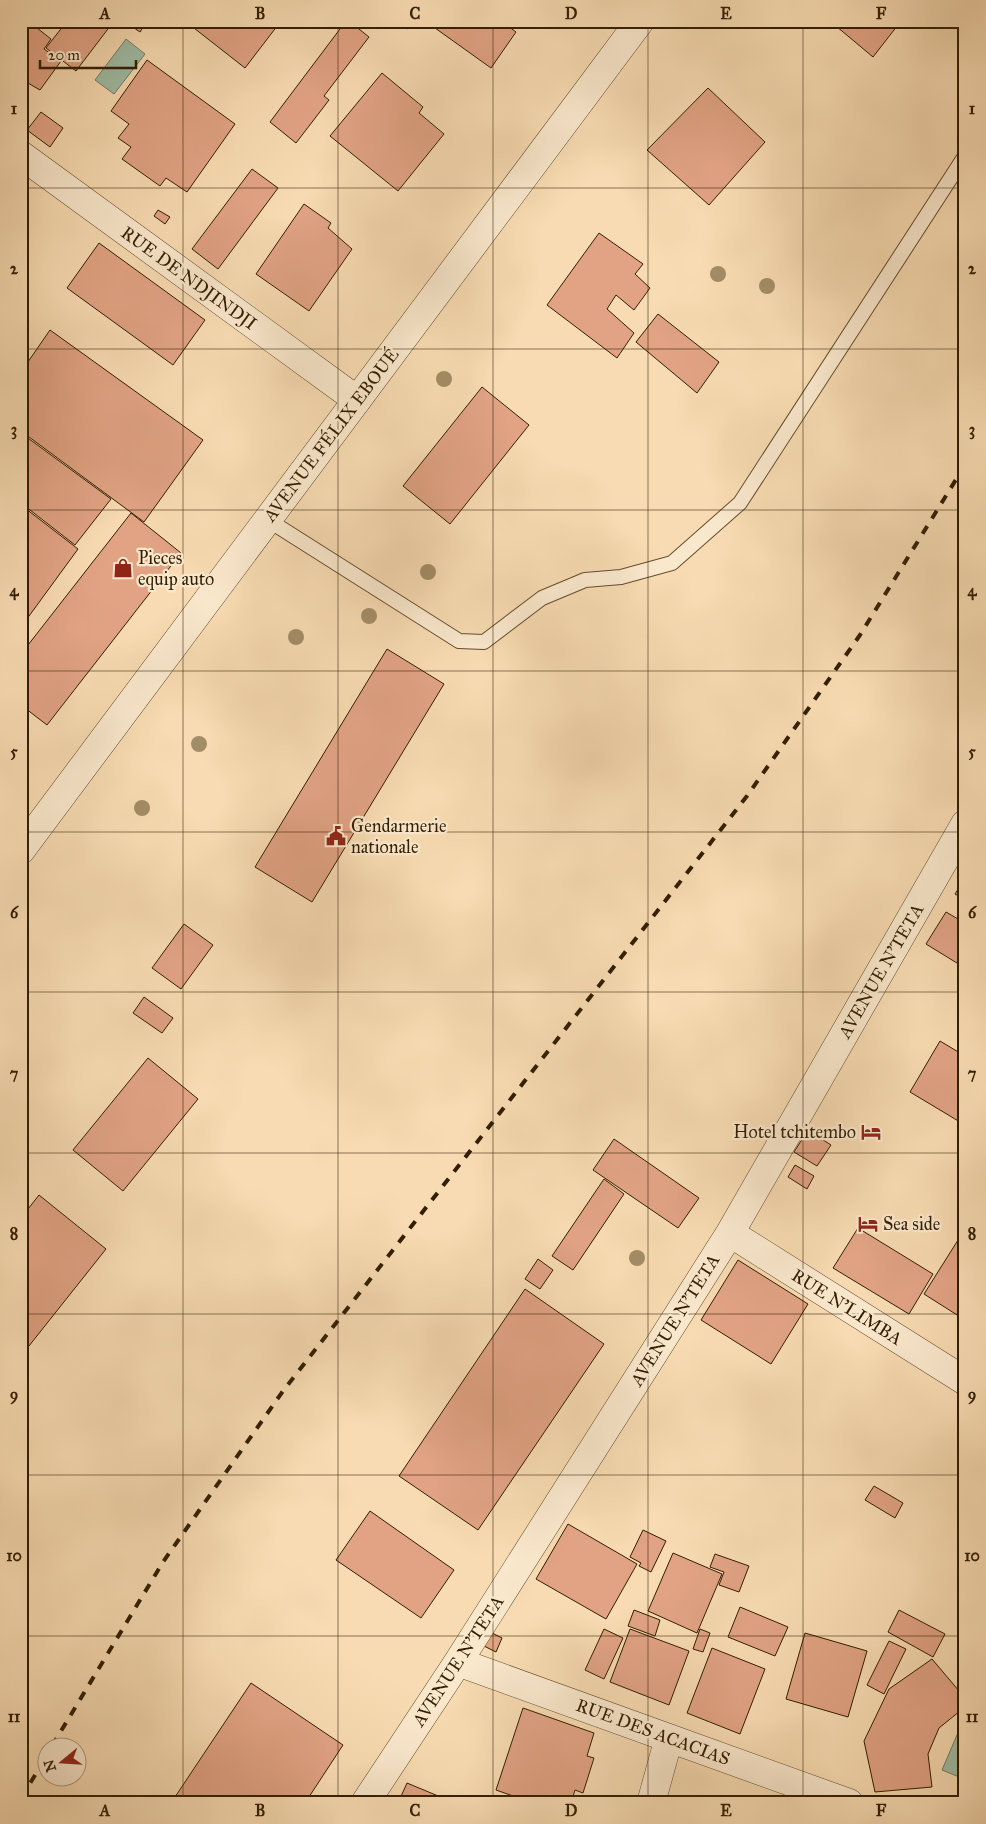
<svg xmlns="http://www.w3.org/2000/svg" width="986" height="1824" viewBox="0 0 986 1824" font-family="'IM FELL Great Primer',serif">
<style>
.water{fill:#9fbca6;stroke:#737d64}
.building{fill:#e1a384;stroke:#321e00}
.lines{fill:none;stroke-linecap:round;stroke-linejoin:round}
.service-casing{stroke:#644d2c;stroke-width:16}
.minor-casing{stroke:#644d2c;stroke-width:29}
.tertiary-casing{stroke:#644d2c;stroke-width:29}
.service{stroke:#fae8cd;stroke-width:14}
.minor{stroke:#fae8cd;stroke-width:28}
.tertiary{stroke:#fae8cd;stroke-width:28}
.rail{stroke:#321e00;stroke-width:4;stroke-dasharray:9 9;stroke-linecap:butt}
.tree{fill:#a38d66}
.grid{fill:none;stroke:#321e00;stroke-width:1;stroke-opacity:0.55}
.labels{text-anchor:middle;dominant-baseline:central;stroke-width:4.5;stroke-linejoin:round;paint-order:stroke}
.street-label{font-size:18px;fill:#321e00;stroke:#fae8cd}
.poi-label{font-size:18px;fill:#321e00;stroke:#fae8cd;text-anchor:start}
.neatline{fill:none;stroke:#321e00;stroke-width:2}
.grid-label{font-size:16px;text-anchor:middle;font-weight:bold;fill:#321e00}
</style>
<rect width="100%" height="100%" fill="#f8dbb2"/>
<filter id="stains"><feTurbulence type="fractalNoise" baseFrequency=".004" numOctaves="4"/><feColorMatrix values="0 0 0 0 .2 0 0 0 0 .09 0 0 0 0 .02 0 0 0 .5 -.17"/></filter>
<radialGradient id="worn" r=".72"><stop offset=".6" stop-color="#630" stop-opacity="0"/><stop offset="1" stop-color="#630" stop-opacity=".3"/></radialGradient>
<path class="water" d="M126,39L145,54L114,94L95,80Z
M963,1721L965,1722L964,1779L942,1770Z"/>
<path class="building" d="M21,21H28L51,39L44,49L61,61L40,90L21,79Z
M67,21H114L76,71L46,48Z
M124,21H147L140,32Z
M185,21H281L245,68Z
M346,21H349L369,37L324,96L329,100L296,143L270,122Z
M398,21H414L408,29Z
M439,21H511L508,26L516,32L491,68L435,28Z
M830,21H901L873,57Z
M147,60L235,124L187,192L166,178L160,186L122,159L131,147L118,138L129,124L111,111Z
M382,73L423,107L419,113L444,134L398,191L330,136Z
M708,88L765,142L709,205L647,150Z
M41,112L63,128L50,147L27,130Z
M252,169L278,188L218,269L192,249Z
M304,204L331,223L328,228L352,249L309,311L256,274Z
M158,210L170,217L165,224L154,216Z
M599,233L643,264L635,274L650,288L634,310L616,295L607,309L634,333L617,358L547,305Z
M99,243L205,320L173,365L67,288Z
M658,314L719,362L697,393L636,342Z
M50,330L203,440L144,522L21,431V372Z
M482,387L529,425L450,524L403,486Z
M21,433L111,499L75,545L21,503Z
M21,505L78,549L21,627Z
M131,513L181,553L47,725L21,705V654Z
M387,649L444,684L312,902L255,867Z
M965,878V900L955,894Z
M946,912L965,923V968L926,944Z
M184,924L213,945L181,989L152,968Z
M144,997L173,1018L162,1033L133,1013Z
M940,1041L965,1056V1125L910,1092Z
M148,1058L198,1099L123,1191L73,1150Z
M808,1130L831,1145L817,1166L794,1152Z
M614,1139L699,1198L678,1228L593,1170Z
M795,1165L814,1176L807,1189L788,1177Z
M604,1179L624,1194L573,1270L552,1256Z
M39,1195L106,1249L21,1356V1218Z
M858,1228L933,1274L909,1314L833,1268Z
M965,1229V1320L924,1294Z
M538,1259L553,1270L540,1289L525,1279Z
M738,1260L808,1304L771,1364L701,1320Z
M525,1289L604,1344L478,1530L399,1476Z
M874,1486L903,1503L895,1518L865,1500Z
M370,1511L454,1570L421,1618L336,1560Z
M568,1524L637,1564L606,1619L536,1579Z
M643,1530L666,1541L651,1572L639,1566L641,1563L630,1557Z
M673,1553L722,1574L697,1633L648,1611Z
M715,1554L749,1566L739,1592L719,1585L724,1572L710,1567Z
M740,1607L788,1627L775,1656L728,1637Z
M634,1610L660,1620L655,1636L628,1626Z
M899,1610L945,1634L933,1657L888,1632Z
M604,1629L623,1638L604,1679L585,1670Z
M630,1629L689,1651L669,1705L610,1682Z
M700,1629L710,1633L703,1652L693,1649Z
M488,1631L502,1638L496,1652L482,1645Z
M805,1633L867,1651L848,1717L786,1699Z
M889,1641L906,1649L884,1694L867,1685Z
M712,1648L765,1669L740,1734L687,1713Z
M932,1659L965,1698V1707L939,1728L928,1754L932,1787L875,1792L864,1741L889,1689Z
M251,1683L343,1745L305,1803H171Z
M523,1708L594,1733L587,1756L594,1758L583,1793L575,1790L571,1803H533L496,1790Z
M407,1783L455,1803H398Z"/>
<g class="lines">
<defs>
<path id="service" d="M268,520L459,641L484,642L542,598L585,580L621,577L672,563L740,503L965,156"/>
<path id="minor" d="M21,155L357,400
M730,1233L965,1381
M458,1662L849,1803
M365,1803L458,1662L730,1233L965,824
M651,1803L669,1738"/>
<path id="tertiary" d="M21,850L640,21"/>
</defs>
<use href="#service" class="service-casing"/>
<use href="#minor" class="minor-casing"/>
<use href="#tertiary" class="tertiary-casing"/>
<use href="#service" class="service"/>
<use href="#minor" class="minor"/>
<use href="#tertiary" class="tertiary"/>
<path class="rail" d="M52,1746L163,1562L283,1391L747,796L860,635L965,465
M21,1798L48,1754"/>
</g>
<g class="tree">
<circle cx="718" cy="274" r="8"/>
<circle cx="767" cy="286" r="8"/>
<circle cx="444" cy="379" r="8"/>
<circle cx="428" cy="572" r="8"/>
<circle cx="369" cy="616" r="8"/>
<circle cx="296" cy="637" r="8"/>
<circle cx="199" cy="744" r="8"/>
<circle cx="142" cy="808" r="8"/>
<circle cx="637" cy="1258" r="8"/>
</g>
<path class="grid" d="M183,21V1803M338,21V1803M493,21V1803M648,21V1803M803,21V1803M21,188H965M21,349H965M21,510H965M21,671H965M21,832H965M21,992H965M21,1153H965M21,1314H965M21,1475H965M21,1636H965"/>
<defs>
<symbol id="shop-bare" viewBox="-9 -9 18 18"><path d="M-5-2.5h2.3a2.7 3.5 0 0 1 5.4 0H5L5.5 6h-11ZM-1.5-2.5h3a1.5 2.3 0 0 0-3 0Z" fill="#8f2418" stroke="#fae8cd" stroke-width="2.5" paint-order="stroke"/></symbol>
<symbol id="civic-bare" viewBox="-9 -9 18 18"><path d="M-.6-6.5H3V-4.5H.6V-3L4-1V1h2V6H-6V1h2V-1L-.6-3ZM-1.2 2.5V6h2.4V2.5Z" fill="#8f2418" stroke="#fae8cd" stroke-width="2.5" paint-order="stroke"/></symbol>
<symbol id="hotel-bare" viewBox="-9 -9 18 18"><path d="M-6-4.5h1.5V1H6V5H4.5V3h-9V5H-6ZM-4 0a1.8 1.8 0 1 1 3.6 0ZM.5 0V-2.5h3Q6-2.5 6 0Z" fill="#8f2418" stroke="#fae8cd" stroke-width="2.5" paint-order="stroke"/></symbol>
</defs>
<g fill-rule="evenodd">
<use href="#shop-bare" x="109" y="554" width="28" height="28"/>
<use href="#civic-bare" x="322" y="822" width="28" height="28"/>
<use href="#hotel-bare" x="857" y="1118" width="28" height="28"/>
<use href="#hotel-bare" x="854" y="1210" width="28" height="28"/>
</g>
<g class="labels">
<g class="street-label">
<text transform="translate(189 278) rotate(36)">RUE DE NDJINDJI</text>
<text transform="translate(331 435) rotate(-53)">AVENUE FÉLIX EBOUÉ</text>
<text transform="translate(881 971) rotate(-60)">AVENUE N'TETA</text>
<text transform="translate(847 1307) rotate(32)">RUE N'LIMBA</text>
<text transform="translate(675 1320) rotate(-58)">AVENUE N'TETA</text>
<text transform="translate(458 1661) rotate(-57)">AVENUE N'TETA</text>
<text transform="translate(653 1732) rotate(20)">RUE DES ACACIAS</text>
</g>
<g class="poi-label">
<text x="138" y="558">Pieces<tspan x="138" dy="21">equip auto</tspan></text>
<text x="351" y="826">Gendarmerie<tspan x="351" dy="21">nationale</tspan></text>
<text x="856" y="1132" text-anchor="end">Hotel tchitembo</text>
<text x="883" y="1224">Sea side</text>
</g>
</g>
<rect width="986" height="1824" fill="none" stroke="#f8dbb2" stroke-width="55"/>
<g transform="translate(62 1762) rotate(252)"><circle r="24" fill="#fae8cd" stroke="#aa977b"/>
<path d="M0-4L9 19L0 12L-9 19Z" fill="#8f2418"/>
<text y="-8" font-size="14" font-weight="bold" text-anchor="middle" fill="#321e00">N</text>
</g>
<path d="M40 60v8h96v-8" fill="none" stroke="#321e00" stroke-width="2.5"/>
<text x="48" y="60" font-size="15" fill="#321e00" stroke="#fae8cd" stroke-width="4" paint-order="stroke">20 m</text>
<rect x="28" y="28" width="930" height="1768" class="neatline"/>
<g class="grid-label">
<text x="105" y="19">A</text>
<text x="260" y="19">B</text>
<text x="415" y="19">C</text>
<text x="571" y="19">D</text>
<text x="726" y="19">E</text>
<text x="881" y="19">F</text>
<text x="14" y="114">1</text>
<text x="972" y="114">1</text>
<text x="14" y="274">2</text>
<text x="972" y="274">2</text>
<text x="14" y="435">3</text>
<text x="972" y="435">3</text>
<text x="14" y="596">4</text>
<text x="972" y="596">4</text>
<text x="14" y="757">5</text>
<text x="972" y="757">5</text>
<text x="14" y="918">6</text>
<text x="972" y="918">6</text>
<text x="14" y="1079">7</text>
<text x="972" y="1079">7</text>
<text x="14" y="1239">8</text>
<text x="972" y="1239">8</text>
<text x="14" y="1400">9</text>
<text x="972" y="1400">9</text>
<text x="14" y="1561">10</text>
<text x="972" y="1561">10</text>
<text x="14" y="1722">11</text>
<text x="972" y="1722">11</text>
<text x="105" y="1816">A</text>
<text x="260" y="1816">B</text>
<text x="415" y="1816">C</text>
<text x="571" y="1816">D</text>
<text x="726" y="1816">E</text>
<text x="881" y="1816">F</text>
</g>
<rect width="100%" height="100%" filter="url(#stains)"/>
<rect width="100%" height="100%" fill="url(#worn)"/>
</svg>
